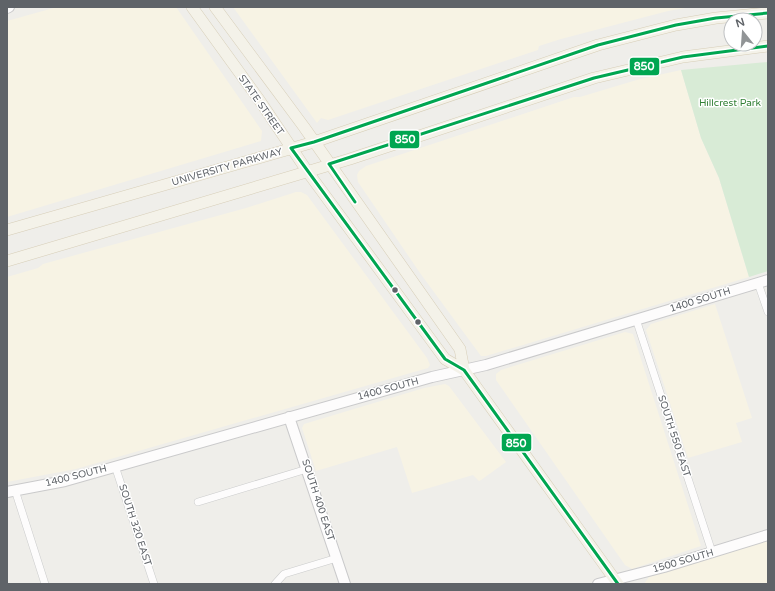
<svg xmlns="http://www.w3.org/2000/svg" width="775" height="591" viewBox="0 0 775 591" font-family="'Varela Round',sans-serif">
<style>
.commercial{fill:#f7f3e4}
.green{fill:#d8ebd6}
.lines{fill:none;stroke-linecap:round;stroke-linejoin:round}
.street-casing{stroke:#cbcccc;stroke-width:8}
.secondary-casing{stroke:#cacacb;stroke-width:12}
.primary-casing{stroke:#d7ceb8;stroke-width:12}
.street{stroke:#fdfcfc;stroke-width:7}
.secondary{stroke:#fdfcfc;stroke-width:10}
.primary{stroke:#f4f2e9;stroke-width:11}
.bus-1-casing{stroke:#fff;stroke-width:6}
.bus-1{stroke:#00a651;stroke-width:3}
.bus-dot{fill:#5f6368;stroke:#fff;stroke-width:1.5}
.labels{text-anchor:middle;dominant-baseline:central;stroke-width:3;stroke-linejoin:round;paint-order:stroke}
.park-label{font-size:10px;fill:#348238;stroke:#fff}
.street-label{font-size:10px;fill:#5f6368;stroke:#fff}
.line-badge{stroke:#fff;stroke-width:1.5}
.badge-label{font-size:11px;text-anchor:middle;font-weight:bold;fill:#fff}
</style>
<rect width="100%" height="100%" fill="#efeeea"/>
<path class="commercial" d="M57,7H176L262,131L261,141L7,217V21Z
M233,7H691L668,11L561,39L539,46L538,50L328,120L321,118L317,123Z
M681,70L701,138L719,178L749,277L486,356H481L420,273L358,182L357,175L359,171L366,166L574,97H580L640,79Z
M296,192H301L307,195L427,358L430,365L428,368L76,469L7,482V277L38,268L43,264L246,208Z
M715,304L752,418L736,423L742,442L688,458L646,330L651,324Z
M625,332L633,334L701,546L632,569L625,565L496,380V374L501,370Z
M445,384L449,386L506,462L481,480L479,481L473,475L412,493L397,447L316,471L302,428L304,424L424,388Z
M768,540V584H644L649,577Z"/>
<path class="green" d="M768,62V271L749,277L719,178L701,138L681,70Z"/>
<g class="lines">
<defs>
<path id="street" d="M758,283L768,312
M636,319L712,552
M115,466L154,584
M15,490L45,584
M198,502L307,469
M275,584L284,574L337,558"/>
<path id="secondary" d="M7,8L9,7
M289,417L345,584
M7,492L65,481L432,377L486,365L768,280
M598,584L664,567L768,535"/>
<path id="primary" d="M192,7L260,101L307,171L445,359L464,370L618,584
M215,7L304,127L460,349L464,370
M7,230L314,142L598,45L676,25L716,18L768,13
M7,261L350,159L594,78L683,57L768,46"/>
</defs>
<use href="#street" class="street-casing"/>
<use href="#secondary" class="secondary-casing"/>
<use href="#primary" class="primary-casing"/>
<use href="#street" class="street"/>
<use href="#secondary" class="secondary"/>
<use href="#primary" class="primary"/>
<defs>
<path id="bus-1" d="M355,202L329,164L594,78L683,57L768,46
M618,584L464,370L445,359L291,148L314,142L598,45L676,25L716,18L768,13"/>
</defs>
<use href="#bus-1" class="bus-1-casing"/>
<use href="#bus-1" class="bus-1"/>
</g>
<g class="bus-dot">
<circle cx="395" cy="290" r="3.5"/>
<circle cx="418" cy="322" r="3.5"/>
</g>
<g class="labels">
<g class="park-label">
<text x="730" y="103">Hillcrest Park</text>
</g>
<g class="street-label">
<text transform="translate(261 105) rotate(55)">STATE STREET</text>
<text transform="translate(227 167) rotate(-16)">UNIVERSITY PARKWAY</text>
<text transform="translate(700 300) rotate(-17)">1400 SOUTH</text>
<text transform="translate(388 389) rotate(-15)">1400 SOUTH</text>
<text transform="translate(674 436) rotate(72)">SOUTH 550 EAST</text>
<text transform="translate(76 476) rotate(-14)">1400 SOUTH</text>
<text transform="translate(318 500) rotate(72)">SOUTH 400 EAST</text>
<text transform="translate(135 525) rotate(72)">SOUTH 320 EAST</text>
<text transform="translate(683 561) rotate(-16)">1500 SOUTH</text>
</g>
</g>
<g class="line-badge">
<rect x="629" y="57" width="31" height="19" rx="4" fill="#00a651"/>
<rect x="389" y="130" width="31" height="19" rx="4" fill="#00a651"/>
<rect x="501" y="433" width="31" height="19" rx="4" fill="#00a651"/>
</g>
<g class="badge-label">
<text x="644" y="70">850</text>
<text x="405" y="143">850</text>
<text x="516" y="447">850</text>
</g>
<rect width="775" height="591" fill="none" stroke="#5f6368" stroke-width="16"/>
<g transform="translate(743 32) rotate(343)"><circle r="19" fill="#ffffff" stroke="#bfc1c3"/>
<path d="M0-3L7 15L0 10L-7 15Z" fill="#919496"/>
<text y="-6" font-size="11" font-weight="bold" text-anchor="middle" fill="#5f6368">N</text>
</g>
</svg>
